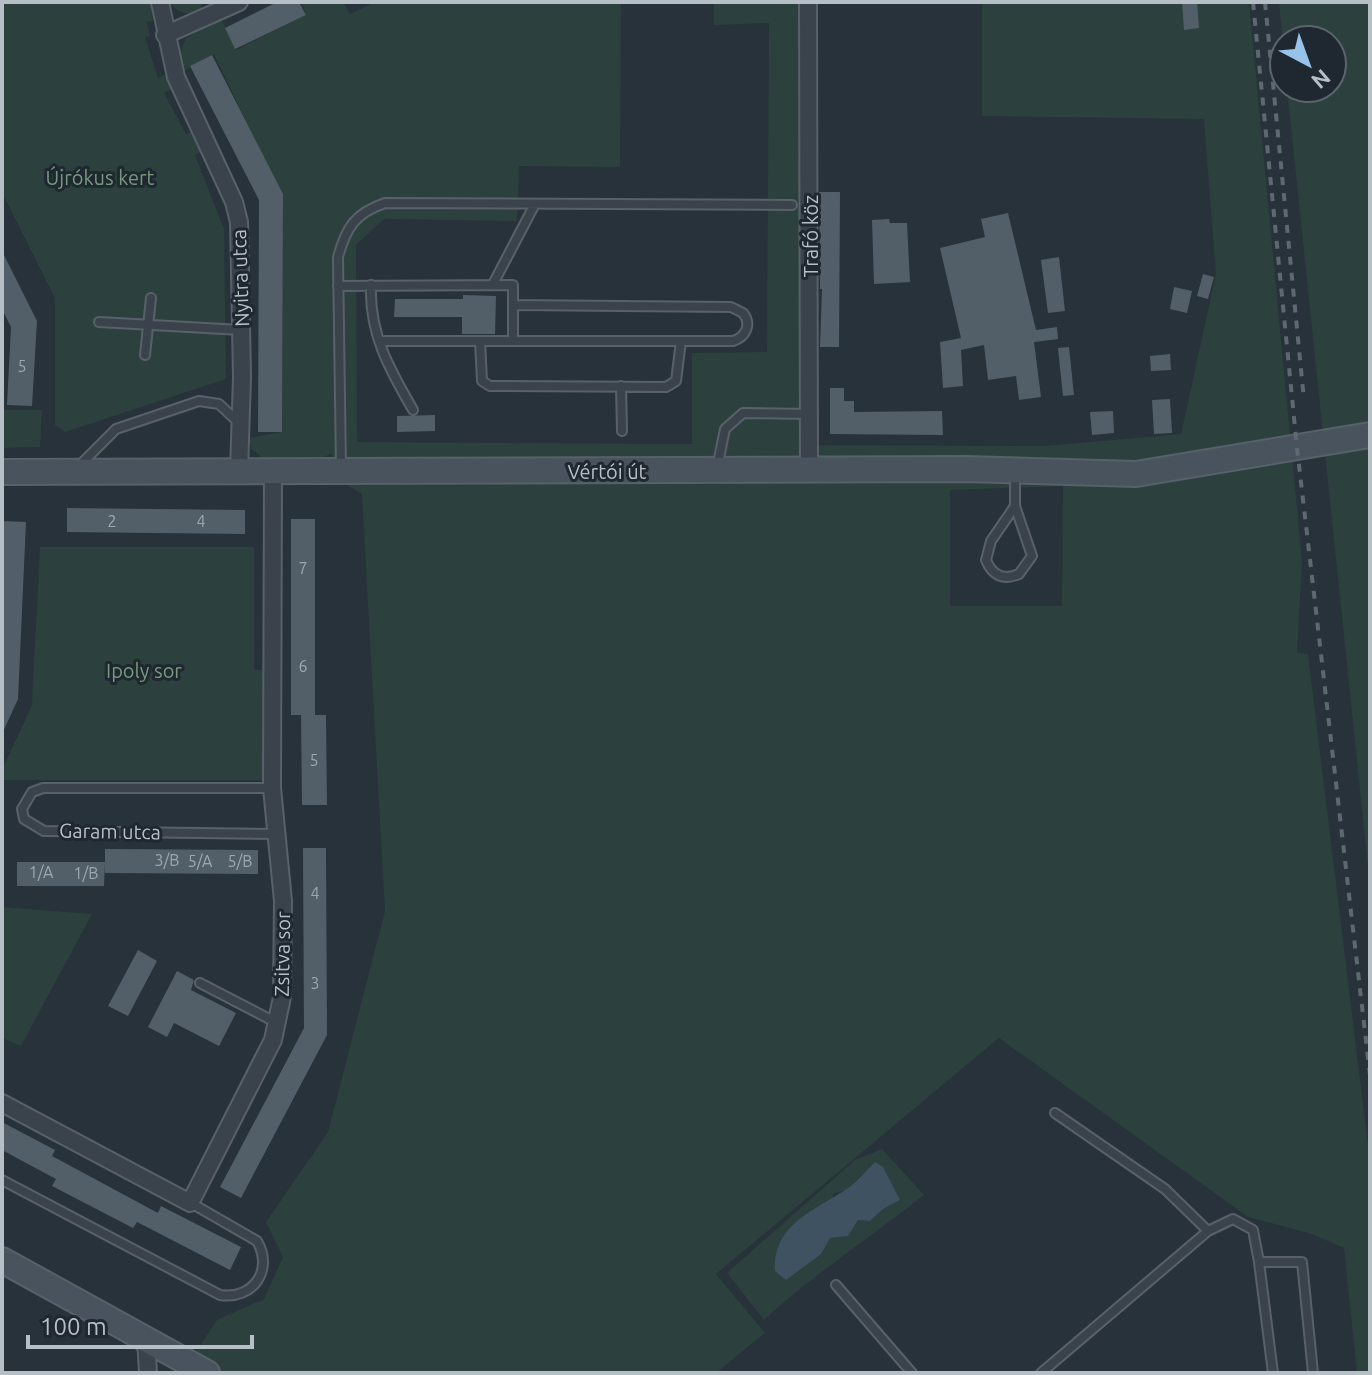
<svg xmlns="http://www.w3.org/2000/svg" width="1372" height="1375" viewBox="0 0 1372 1375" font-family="Ubuntu,sans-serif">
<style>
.green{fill:#2c403d;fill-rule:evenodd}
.water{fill:#3f5261}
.building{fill:#535f68}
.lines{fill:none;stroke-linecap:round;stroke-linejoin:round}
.lane-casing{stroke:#586169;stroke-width:12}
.street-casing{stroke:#586169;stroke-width:20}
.secondary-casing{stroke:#586169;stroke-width:28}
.lane{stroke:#3a434b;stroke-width:8}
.street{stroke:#3a434b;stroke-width:16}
.secondary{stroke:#49535d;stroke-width:24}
.rail{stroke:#5d6871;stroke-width:4;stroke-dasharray:8 8;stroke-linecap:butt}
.labels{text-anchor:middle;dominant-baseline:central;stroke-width:6;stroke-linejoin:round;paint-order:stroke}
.number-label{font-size:16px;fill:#9da7ae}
.park-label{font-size:20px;fill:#77997b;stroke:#1f2830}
.street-label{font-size:20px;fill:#b6bfc6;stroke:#1f2830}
</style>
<rect width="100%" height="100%" fill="#27323a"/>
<path class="green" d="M2,2H152L153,21L147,22L150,36L145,37L158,78L168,73L174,88L164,93L186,134L195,131L204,150L195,155L224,229L226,379L65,432L55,425V298L2,192Z
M168,2H201L204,11C189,16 179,13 168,2Z
M301,2H343L350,14L375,2H621L620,167L519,166L517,221L384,219L356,245L357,442L692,444V353L767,352L769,23L714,25V2H800L804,445L1045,446L1181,434L1216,274L1204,119L982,116V2H1249L1302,561L1297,653L1308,654L1370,1161V1373H1357L1344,1248L1312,1234L1248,1217L999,1038L716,1274L765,1333L716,1373H182L217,1320L264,1299L283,1257L266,1222L328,1132L385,911L362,494L332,476V453L311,464L260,460V455L251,449L249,438L282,432L283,200L214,54L183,71L179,54L186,38L221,19L236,50L306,15ZM1063,486L1062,606H950V490Z
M1279,2H1370V886L1287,88H1332V40H1284V55Z
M2,410H42L40,447L2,448Z
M40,547H254V670H265L264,780H2V770L32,705Z
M2,907L92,914L21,1046L2,1038Z
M882,1149L924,1195C871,1237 814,1274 764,1320L727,1273L855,1160ZM875,1162L900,1200L883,1209L870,1221L858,1220L847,1236L830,1238L833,1194L847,1189Z"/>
<path class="water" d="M875,1162L883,1167L900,1200L883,1209L870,1221L858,1220L848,1236L830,1238L821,1254L786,1280L775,1271C773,1223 815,1211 848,1188C858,1181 866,1170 875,1162Z"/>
<path class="building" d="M277,2H299L306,15L235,49L225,28Z
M1182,2H1197L1199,28L1184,30Z
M212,55L283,194L282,432H258L259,200L190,66Z
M819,192H840L839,347H820L822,289H820Z
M1008,213L1036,330L1057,327L1058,339L1034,342L1041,397L1019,400L1016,376L988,380L984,345L961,350L963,386L943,388L940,342L961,338L940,248L985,237L981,219Z
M889,219L890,223H907L910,282L874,284L872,220Z
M2,251L37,321L32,406L7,405L11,327L2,309Z
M1059,257L1065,311L1048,313L1041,260Z
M1203,274L1214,277L1208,299L1197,296Z
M1174,287L1192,291L1187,313L1170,309Z
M463,295L496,296L495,334H462V317H394L395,299H463Z
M1069,347L1074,395L1063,396L1058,348Z
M1170,354L1171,370L1151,371L1150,356Z
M830,388H844V401H854V412L942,411L943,435L830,434Z
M1170,399L1172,433L1154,434L1152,400Z
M1113,411L1114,433L1092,435L1090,412Z
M435,415V431L397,432V416Z
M67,508L245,510V534L67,532Z
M291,519H315V715H326L327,805H302L301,715H291Z
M2,521L26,522L18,699L2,734Z
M303,848H326L327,1035L241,1198L220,1187L304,1028Z
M105,849L258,850V874L105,873Z
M17,862H105L104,886H17Z
M138,950L157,961L128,1016L108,1006Z
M177,971L194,980L191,990L236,1013L219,1046L174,1023L167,1037L148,1027Z
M2,1122L55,1150L52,1156L158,1213L161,1206L241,1247L230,1270L137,1222L133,1228L52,1186L56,1179L2,1150Z"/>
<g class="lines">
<defs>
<path id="lane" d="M493,284L535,204
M371,285C369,334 390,370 413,410
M338,286L513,285V340
M99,322L241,330
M379,341H733C746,337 752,324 743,313L731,307L513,305
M480,341L482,381L490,386L666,387L676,381L681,341
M145,355L151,298
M621,386L622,431
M80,465L116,429L199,401L219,404L238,422
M717,468L725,429L743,413L810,414
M341,469L338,257C346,228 355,213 385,203L792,205
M1015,471V506L1032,556L1019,574C1003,581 992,575 986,560L991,541L1015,506
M271,788H43L32,792L22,809L24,819L44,831L276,834
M200,983L277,1023
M1055,1113L1165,1189L1208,1231
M2,1180L220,1295C253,1300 274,1270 257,1241L191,1203
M836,1285L912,1373
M1041,1373L1208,1231L1233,1219L1253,1230L1259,1262
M1273,1373L1259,1262H1302L1313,1373"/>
<path id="street" d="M160,2L176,77L234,202L239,222L242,377L239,472
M808,2L809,470
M165,35L239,2
M2,1103L190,1203L273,1040L282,997L283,901L272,788L273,472
M146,1338L148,1373"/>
<path id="secondary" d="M2,472L965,469L1136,474L1370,435
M2,1260L207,1373"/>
</defs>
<use href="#lane" class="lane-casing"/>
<use href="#street" class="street-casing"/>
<use href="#secondary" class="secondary-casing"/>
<use href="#lane" class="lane"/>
<use href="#street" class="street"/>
<use href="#secondary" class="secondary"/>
<path class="rail" d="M1253,2L1297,448L1370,1075
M1265,2L1304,400"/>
</g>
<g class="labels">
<g class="number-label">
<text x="22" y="366">5</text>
<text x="112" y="521">2</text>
<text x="201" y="521">4</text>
<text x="303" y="568">7</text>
<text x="303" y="666">6</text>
<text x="314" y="760">5</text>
<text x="167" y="860">3/B</text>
<text x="200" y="861">5/A</text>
<text x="240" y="861">5/B</text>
<text x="41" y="872">1/A</text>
<text x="86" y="873">1/B</text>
<text x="315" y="893">4</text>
<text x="315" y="983">3</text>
</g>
<g class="park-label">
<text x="100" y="177">Újrókus kert</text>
<text x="144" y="670">Ipoly sor</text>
</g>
<g class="street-label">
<text transform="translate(810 236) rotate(-90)">Trafó köz</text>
<text transform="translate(240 278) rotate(-92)">Nyitra utca</text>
<text x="607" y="471">Vértói út</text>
<text transform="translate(110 831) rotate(1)">Garam utca</text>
<text transform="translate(282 954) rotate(-89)">Zsitva sor</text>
</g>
</g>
<rect width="1372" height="1375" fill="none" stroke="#b6bfc6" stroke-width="8"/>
<g transform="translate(1308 64) rotate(139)"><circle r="38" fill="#1f2830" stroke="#5b646c" stroke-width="2"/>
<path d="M0-6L14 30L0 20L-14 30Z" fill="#97c2ea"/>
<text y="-12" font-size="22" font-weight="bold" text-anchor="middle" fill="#b6bfc6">N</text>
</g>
<path d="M28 1335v12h224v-12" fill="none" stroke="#b6bfc6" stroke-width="4"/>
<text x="40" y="1335" font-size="24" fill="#b6bfc6" stroke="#1f2830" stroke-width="6" paint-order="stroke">100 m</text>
</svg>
